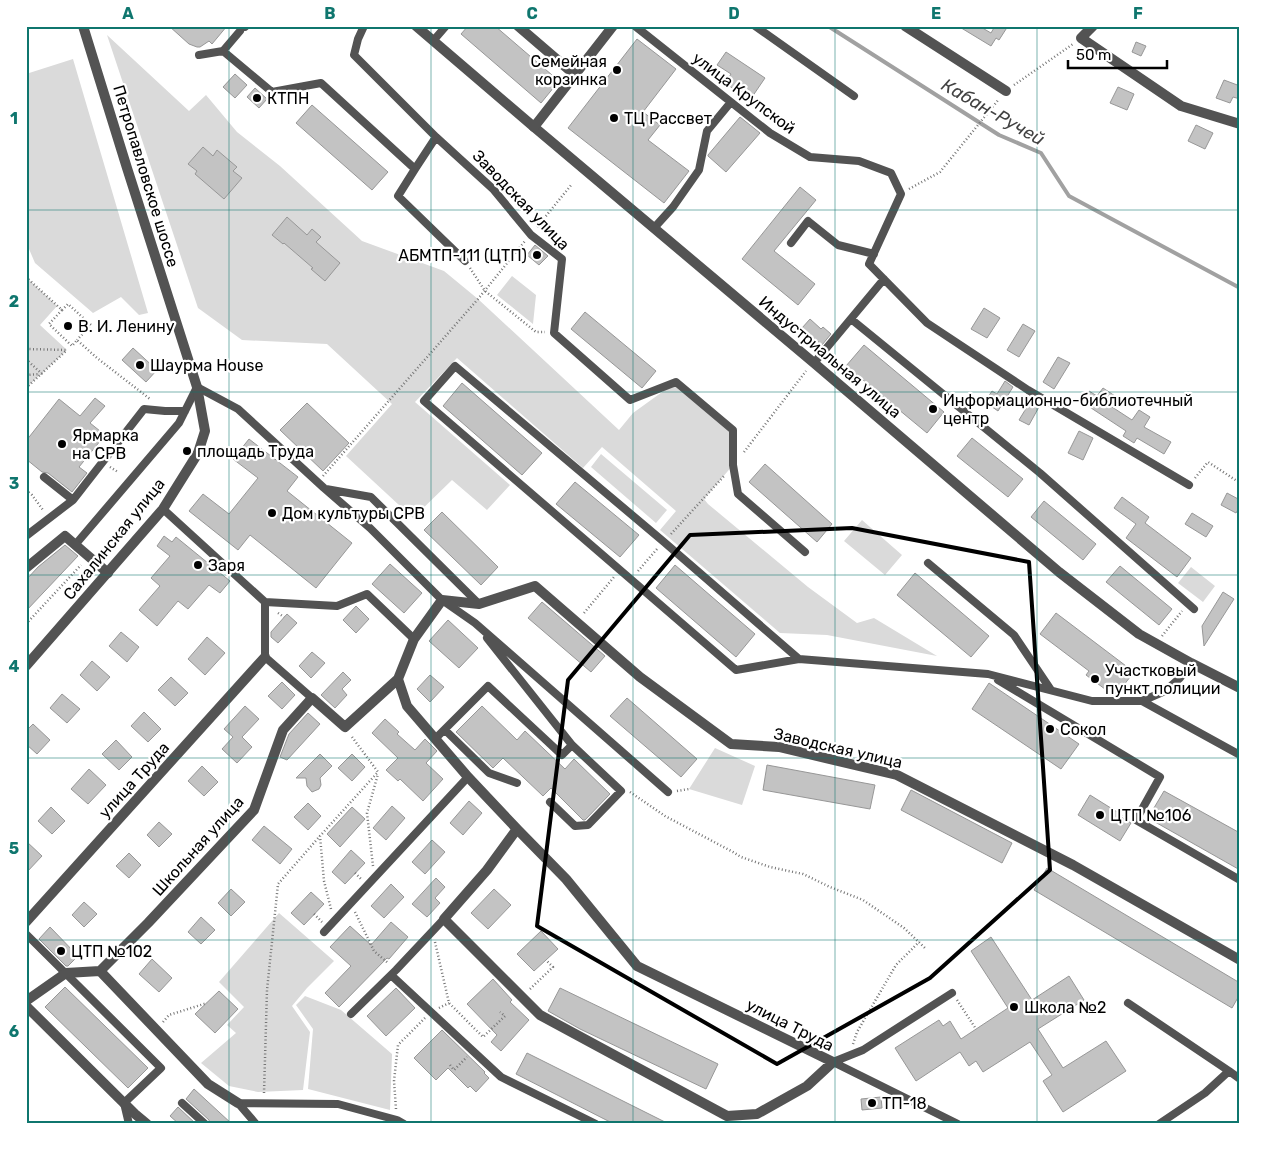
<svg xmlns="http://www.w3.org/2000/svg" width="1266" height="1150" viewBox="0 0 1266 1150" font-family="Rubik,sans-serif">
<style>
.green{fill:#dadada}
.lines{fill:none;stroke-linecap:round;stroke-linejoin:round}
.stream{stroke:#a1a1a1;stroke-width:4}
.building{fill:#c3c3c3;stroke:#979797}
.path{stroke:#757575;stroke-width:2.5;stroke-dasharray:1 2.5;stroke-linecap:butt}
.service{stroke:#535353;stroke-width:8}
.minor{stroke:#535353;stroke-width:10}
.tertiary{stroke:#535353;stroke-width:10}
.marked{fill:none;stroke:#000;stroke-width:4;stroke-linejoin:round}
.grid{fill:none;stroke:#0f766e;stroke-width:1;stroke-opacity:0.55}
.poi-dot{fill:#000;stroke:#fff;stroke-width:2}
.labels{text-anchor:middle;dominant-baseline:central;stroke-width:4.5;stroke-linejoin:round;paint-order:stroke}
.poi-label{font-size:16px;fill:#000;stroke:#fff;text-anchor:start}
.street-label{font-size:16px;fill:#000;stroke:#fff}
.water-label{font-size:18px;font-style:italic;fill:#424242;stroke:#fff}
.neatline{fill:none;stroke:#0f766e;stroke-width:2}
.grid-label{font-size:16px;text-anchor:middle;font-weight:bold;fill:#0f766e}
</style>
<rect width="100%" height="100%" fill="#fff"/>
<path class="green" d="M107,35L189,111L206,95L237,132L280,166L362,241L444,271L478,299L619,430L633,413L676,382L733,430V465L704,499L708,504L808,587L857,623L874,618L937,656L827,635L780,633L660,530L676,511L602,447L583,468L457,358L415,402L510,485L487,510L452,480L413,518L346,456L392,404L327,344L242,340L198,308Z
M73,59L148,313L139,315L121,297L93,313L35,263L26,242V74Z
M512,276L536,295L533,324L497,295Z
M26,277L57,306L40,325L67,350L26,388Z
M601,454L667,510L656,523L591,467Z
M862,520L902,555L885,575L844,541Z
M1191,567L1215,586L1203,602L1178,583Z
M715,748L755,766L742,805L689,789Z
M279,913L334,961L307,988L292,1006L310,1032L303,1090L258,1092L229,1086L201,1063L236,1033L227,1025L244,1007L219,982Z
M305,996L341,1010L392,1054L390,1110L308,1089L313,1029L296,1005Z"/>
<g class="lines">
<path class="stream" d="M828,26L999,135L1041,153L1069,196L1240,288"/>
</g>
<path class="building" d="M169,26H227L212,44L209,41L200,47H197L189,44Z
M468,26H495L559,81L541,103L461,34Z
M958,26H979L991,33L995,26H1008L999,40L996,38L991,46Z
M637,39L676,69L643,112L660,125L648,140L689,171L664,203L568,128Z
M1136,42L1146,46L1141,56L1132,52Z
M726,52L765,78L750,100L725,83L731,74L717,65Z
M235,74L247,85L235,98L223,87Z
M1224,80L1240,86V99L1233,97L1230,103L1216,98Z
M1118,87L1134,94L1127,110L1110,103Z
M255,88L267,99L259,108L247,97Z
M312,105L388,172L372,190L296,123Z
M740,117L760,133L726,172L708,156V155Z
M1196,125L1213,133L1205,149L1188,141Z
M203,147L213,156L217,150L237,167L233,171L242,178L224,199L195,174L197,171L188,164Z
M800,187L816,200L774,251L815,284L798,305L742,259Z
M287,217L307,235L312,229L321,237L316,242L340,263L325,281L311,269L313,268L284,243L283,244L272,235Z
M535,245L548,256L539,265L527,255Z
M984,308L1000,318L987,338L971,329Z
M585,312L656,371L642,388L571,329Z
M810,319L821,329L823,327L831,334L822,345L802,328Z
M1023,324L1035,331L1019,357L1007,350Z
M864,345L944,412L927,433L846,366Z
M133,348L157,370L146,382L122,360Z
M1058,357L1070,363L1054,389L1043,382Z
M1005,381L1013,387L998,411L985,402L992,391L997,394Z
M462,383L542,453L522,475L443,406Z
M1103,388L1115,396L1109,405L1132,420L1139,410L1150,417L1144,427L1171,442L1164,454L1137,438L1134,443L1123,436L1126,431L1082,402L1089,391L1097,396Z
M95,398L105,406L90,423L105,435L79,467L87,473L72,492L48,473L42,472L26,459V441L59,399L80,416Z
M1030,402L1039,407L1029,425L1019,420Z
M307,403L349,443L323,471L280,430Z
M1079,431L1093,438L1083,460L1068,453Z
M972,438L1023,479L1008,497L957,456Z
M249,439L298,477L287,491L352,543L316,588L250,535L238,550L189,511L203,494L229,514L258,478L233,459Z
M765,464L832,524L817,542L749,482Z
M575,482L639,535L620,557L556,504Z
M1227,493L1240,500V506L1236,513L1221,505Z
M1122,497L1149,517L1145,523L1191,558L1177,577L1126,538L1136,524L1114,508Z
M1044,501L1096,544L1083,560L1031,517Z
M442,512L498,567L481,585L424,530Z
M1192,513L1213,526L1206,537L1185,524Z
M164,536L172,542L176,537L230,581L220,593L209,585L188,609L178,601L157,626L139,610L160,586L151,578L170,556L157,546Z
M65,545L78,556L26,611V580L38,567Z
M390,564L422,593L404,613L372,584Z
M675,565L755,634L736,657L656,588Z
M1120,566L1172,609L1159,625L1106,582Z
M915,573L989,636L971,657L897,595Z
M1223,592L1234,599L1204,646L1202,626Z
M542,602L605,656L591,672L528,618Z
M356,606L369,619L356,633L343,620Z
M1056,613L1134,672L1116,695H1113L1086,675L1089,671L1040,634Z
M287,614L297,623L278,643L271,637V632Z
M448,620L478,648L459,668L429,641Z
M121,632L139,647L127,662L109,646Z
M207,637L225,653L205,675L188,659Z
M312,652L325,663L311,678L299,666Z
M92,661L110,677L97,691L80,675Z
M343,672L351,680L342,689L347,695L335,708L321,695Z
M430,675L444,687L430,702L417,689Z
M171,677L188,693L175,706L158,690Z
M282,682L295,695L282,709L268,696Z
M989,683L1079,744L1061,769L972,709Z
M62,694L80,709L67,723L50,708Z
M627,698L697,759L681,777L610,716Z
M245,706L259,719L242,737L252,747L237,763L222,749L233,737L224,729Z
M482,706L517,740L525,731L565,769L574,759L610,794L585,820H583L551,788L543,796L503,758L493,768L456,732Z
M144,712L161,729L148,742L131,726Z
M308,713L320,724L287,760L280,757L289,734Z
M385,719L399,732L397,734L415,750L425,739L437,751L426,763L443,779L423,801L400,779L398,781L386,770L398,758L372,733Z
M33,724L50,740L37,754L26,744V731Z
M116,740L132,757L119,770L102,754Z
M320,754L332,766L320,778L321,785L319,789L312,792L307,786L306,778H296Z
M352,754L365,767L352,781L338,768Z
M767,765L875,785L870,809L763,790Z
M202,766L218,782L204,796L188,781Z
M89,769L106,785L88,804L71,789Z
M911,790L1012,843L1002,863L901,810Z
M1164,791L1240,833V870L1148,818Z
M1090,795L1122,815L1121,817L1131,823L1120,841L1078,815Z
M469,801L482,813L463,835L450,823Z
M308,803L321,816L308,830L294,817Z
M392,806L405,818L386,840L373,828Z
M51,807L65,821L52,834L38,821Z
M352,807L365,819L340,847L327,834Z
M159,822L172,834L159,847L147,835Z
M264,826L292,849L280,864L252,840Z
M432,840L445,852L425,874L412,862Z
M26,841L42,856L26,873Z
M351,850L365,863L345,884L332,872Z
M129,853L141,865L129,878L116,866Z
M1047,868L1240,983V994L1232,1008L1034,890Z
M436,878L445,887L435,898L440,903L427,917L412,904Z
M391,884L404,897L384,918L371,906Z
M231,889L245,902L231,916L218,903Z
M494,889L511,905L488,929L471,913Z
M311,892L324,904L304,925L291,913Z
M84,902L97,914L84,927L72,915Z
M201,917L215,930L201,944L188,932Z
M391,922L408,937L389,959L387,958L339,1007L325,993L351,966L330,947L350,926L371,945Z
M50,927L78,956L68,966H66L39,939Z
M541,931L558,949L534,971L517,954Z
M991,937L1032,1000L1069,976L1084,1000L1038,1029L1063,1068L1106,1041L1126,1071L1063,1112L1043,1081L1052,1075L1030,1042L983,1072L976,1061L969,1066L960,1052L916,1081L895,1048L939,1020L943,1026L950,1021L961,1039L1008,1008L971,951Z
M152,959L172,978L159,992L139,974Z
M493,979L512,1000L510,1002L529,1020L501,1051L491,1042L497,1035L467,1004Z
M65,987L148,1068L128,1088L45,1007Z
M396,988L415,1008L386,1036L367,1016Z
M560,988L718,1064L706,1089L580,1029L548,1011Z
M219,991L238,1009L215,1033L195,1014Z
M442,1030L485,1072L484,1073L489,1078L476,1092L470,1086L468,1088L448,1068L436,1080L414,1058Z
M527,1053L669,1124H614L516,1074Z
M194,1089L232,1124H210L209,1120L186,1099Z
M881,1097L882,1108L862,1110L861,1099Z
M178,1107L196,1124H179L170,1116Z"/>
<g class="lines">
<path class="path" d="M1014,85L1073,44
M909,189L940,172L999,99
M537,227L572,184
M470,268L485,291L536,332H545
M26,277L62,310L49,324L72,346L77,340L97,358L150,399
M62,310L68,304L91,325L77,340
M26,349L67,350
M26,359L42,374
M26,375L40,374
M26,388L67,350
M744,452L806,371
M110,467L118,472
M323,476L478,299L525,241
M1195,478L1208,462L1240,483
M26,490L32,495L43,510
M671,534L725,475
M638,571L657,549
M278,613L284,617
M584,613L614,577
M26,624L81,565
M1162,636L1182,611
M677,791L689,789
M630,792L665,816L733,852L741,857L770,867L803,874L830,887L863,900L904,928L925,948
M373,866L367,813L378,774
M355,873L361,879
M331,909L324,881L320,836L378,772L352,737
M355,912L374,951L388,963
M314,914L322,922
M435,942L449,1003L483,1037L505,1016L500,1012
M530,989L553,967L546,960
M957,1000L976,1029
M439,1008L449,1003
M163,1022L169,1015L207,1003
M853,1044L857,1032L896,965L919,942
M450,1065L454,1070L467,1057
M264,1093L267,990L278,884L320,836
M396,1109L394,1081L398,1045L425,1018"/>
<path class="service" d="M243,26L245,27L246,26
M364,26L358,39L354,55L436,137L493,189L531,235L562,259L554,333L630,400L676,382L733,430V465L738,494L805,552
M635,26L770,133L810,157L859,161L891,173L901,194L869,264L927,323L1028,390L1189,485
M755,26L854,96
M433,41L446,26
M223,51L272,92L321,83L415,169L436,137
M199,55L223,51L240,31
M415,169L398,196L465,261
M654,228L673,207L699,170L707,131L731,102
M791,243L808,221L838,245L874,254
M851,319L1040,473L1194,609
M814,363L884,279
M326,489L371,497L479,604
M73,500L144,409L165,411H185
M163,509L265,602L337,606L367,594L414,639
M26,536L73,500L44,477
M75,545L179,423L197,387L238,409L324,488L370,528L442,600L475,623L668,792
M928,563L1014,635L1051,690
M265,602V657L312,698
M487,638L572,745L621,791L588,825L575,826L550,802
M799,659L664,542L455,366L424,401L736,670L799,659L988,674L1092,701H1142L1165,691L1180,678L1191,663
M998,680L1160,777L1136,820L1240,880
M1142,701L1240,755
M445,730L489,773L517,783
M435,739L488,686L562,755L572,745
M324,932L468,777
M26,934L161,1068L124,1103L129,1124
M391,975L501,1077L596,1124
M1128,1003L1229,1071L1205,1093L1159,1124
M351,1014L396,970L444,919
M833,1062L958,1124
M833,1062L863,1050L952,993
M1229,1071L1240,1079
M182,1103L205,1124
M238,1103L338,1104L397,1120L404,1124
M238,1103L256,1124"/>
<path class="minor" d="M518,26L575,75
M905,26L1006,91
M1093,26L1081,38L1181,106L1240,124
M534,127L814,363L1059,572L1139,634L1191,663L1240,688
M26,568L65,536L108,573
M517,829L566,879L637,966L833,1062L807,1086L757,1114L727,1116L540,1015L444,919L487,870L517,829L468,777L407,706L398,679L414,639L442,600L479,604L535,586L640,677L731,744L779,747L897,775L1073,865L1240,960
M26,922L265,657
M100,971L148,923L254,810L283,730L312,698L345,727L398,679
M26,1001L66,973L100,971L208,1084L238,1103
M26,1006L135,1114L147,1124"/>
<path class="tertiary" d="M416,26L534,127L613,26
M26,666L163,509L198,453L205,431L197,387L127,168L83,26"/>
</g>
<path class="marked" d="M852,528L1029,562L1050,870L930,978L777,1064L537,926L568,680L690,535Z"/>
<path class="grid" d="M229,26V1124M431,26V1124M633,26V1124M835,26V1124M1037,26V1124M26,210H1240M26,392H1240M26,575H1240M26,758H1240M26,940H1240"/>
<g class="poi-dot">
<circle cx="617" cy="70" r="5"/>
<circle cx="257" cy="98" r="5"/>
<circle cx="614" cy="118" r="5"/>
<circle cx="537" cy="255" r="5"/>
<circle cx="68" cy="326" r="5"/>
<circle cx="140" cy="365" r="5"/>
<circle cx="933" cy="409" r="5"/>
<circle cx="62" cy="444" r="5"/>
<circle cx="187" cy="451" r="5"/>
<circle cx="272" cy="513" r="5"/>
<circle cx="198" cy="565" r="5"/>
<circle cx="1095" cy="679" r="5"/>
<circle cx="1050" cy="729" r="5"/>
<circle cx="1100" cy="815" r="5"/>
<circle cx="61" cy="951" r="5"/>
<circle cx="1014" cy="1007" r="5"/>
<circle cx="872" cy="1103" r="5"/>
</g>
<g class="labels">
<g class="poi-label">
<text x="607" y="61" text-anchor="end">Семейная<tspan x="607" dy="18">корзинка</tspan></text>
<text x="267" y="98">КТПН</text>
<text x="624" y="118">ТЦ Рассвет</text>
<text x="527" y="255" text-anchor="end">АБМТП-111 (ЦТП)</text>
<text x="78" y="326">В. И. Ленину</text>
<text x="150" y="365">Шаурма House</text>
<text x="943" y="400">Информационно-библиотечный<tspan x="943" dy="18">центр</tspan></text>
<text x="72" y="435">Ярмарка<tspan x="72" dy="18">на СРВ</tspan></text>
<text x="197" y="451">площадь Труда</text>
<text x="282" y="513">Дом культуры СРВ</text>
<text x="208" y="565">Заря</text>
<text x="1105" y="670">Участковый<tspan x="1105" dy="18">пункт полиции</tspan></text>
<text x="1060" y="729">Сокол</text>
<text x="1110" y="815">ЦТП №106</text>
<text x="71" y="951">ЦТП №102</text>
<text x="1024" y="1007">Школа №2</text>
<text x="882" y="1103">ТП-18</text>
</g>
<g class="street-label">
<text transform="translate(744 93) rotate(37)">улица Крупской</text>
<text transform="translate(146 176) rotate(73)">Петропавловское шоссе</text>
<text transform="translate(521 200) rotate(46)">Заводская улица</text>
<text transform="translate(830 357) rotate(40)">Индустриальная улица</text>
<text transform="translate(114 539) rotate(-51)">Сахалинская улица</text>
<text transform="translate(838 748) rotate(13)">Заводская улица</text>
<text transform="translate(134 780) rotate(-48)">улица Труда</text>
<text transform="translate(198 846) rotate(-48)">Школьная улица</text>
<text transform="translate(790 1025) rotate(27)">улица Труда</text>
</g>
<g class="water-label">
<text transform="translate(993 112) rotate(30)">Кабан-Ручей</text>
</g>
</g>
<rect width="1266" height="1150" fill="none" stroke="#ffffff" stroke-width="55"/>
<path d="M1068 60v8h99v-8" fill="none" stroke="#000000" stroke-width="2.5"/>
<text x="1076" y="60" font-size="15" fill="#000000" stroke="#ffffff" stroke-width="4" paint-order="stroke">50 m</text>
<rect x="28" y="28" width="1210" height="1094" class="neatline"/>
<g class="grid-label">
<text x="128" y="19">A</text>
<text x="330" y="19">B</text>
<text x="532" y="19">C</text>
<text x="734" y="19">D</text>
<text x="936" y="19">E</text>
<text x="1138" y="19">F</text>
<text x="14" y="124">1</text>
<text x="14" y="307">2</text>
<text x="14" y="489">3</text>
<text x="14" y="672">4</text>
<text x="14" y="854">5</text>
<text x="14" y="1037">6</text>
</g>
</svg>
